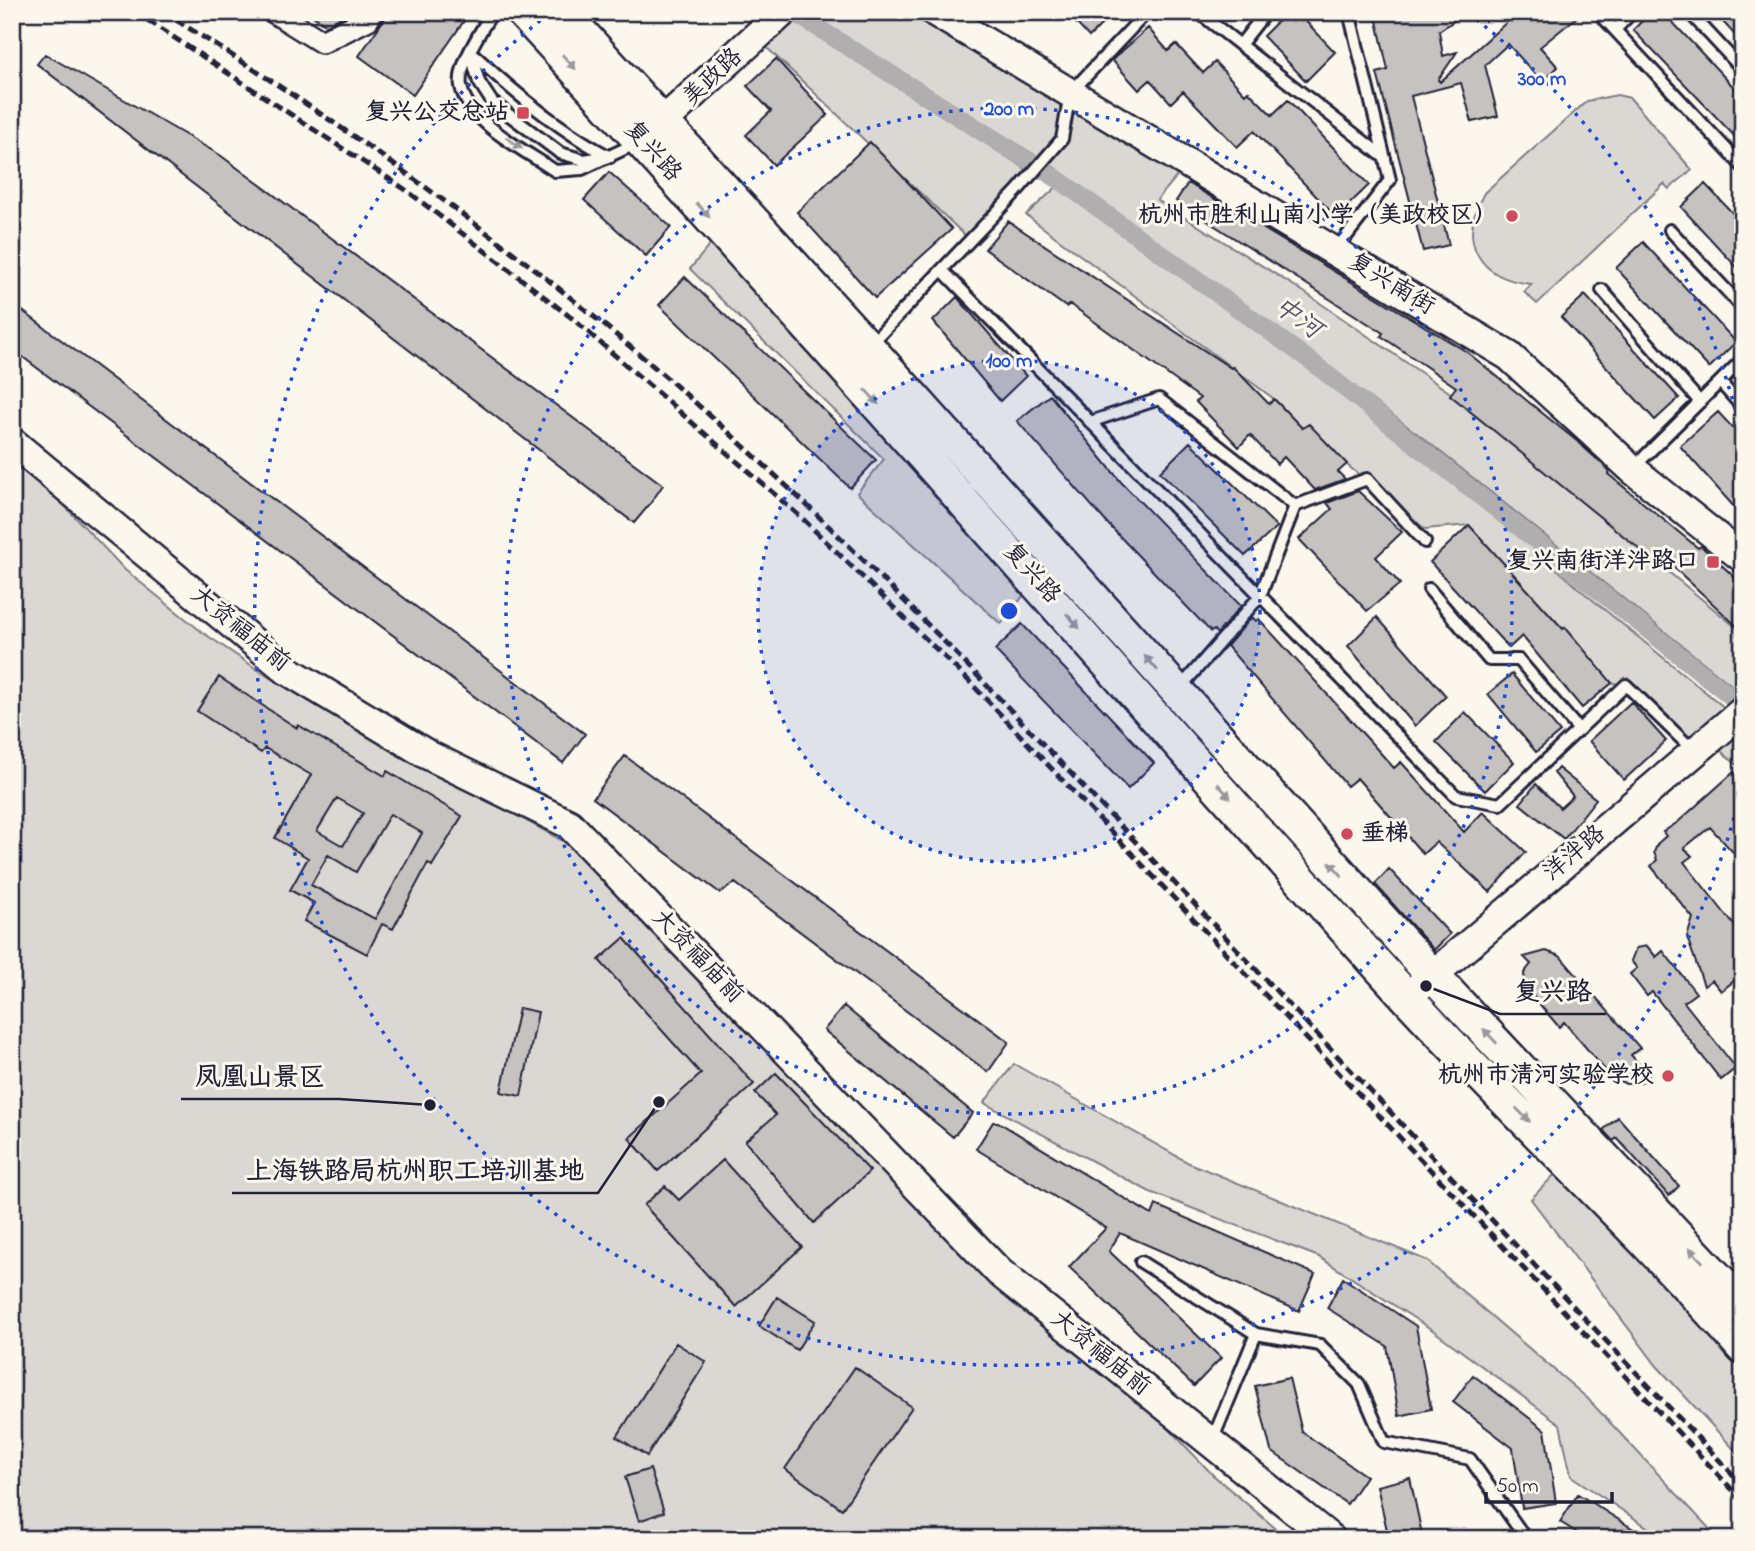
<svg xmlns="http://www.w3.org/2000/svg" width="1755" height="1551" viewBox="0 0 1755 1551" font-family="'Indie Flower','LXGW WenKai TC',sans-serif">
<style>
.green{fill:#dbd8d3;stroke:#7e7d87;stroke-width:2}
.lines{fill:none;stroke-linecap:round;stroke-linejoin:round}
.canal{stroke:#b1aeb0;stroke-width:18}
.building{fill:#c6c2c0;stroke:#22223b;stroke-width:2;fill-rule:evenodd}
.lane-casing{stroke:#22223b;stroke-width:16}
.street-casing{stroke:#22223b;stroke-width:26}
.secondary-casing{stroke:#22223b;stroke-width:33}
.primary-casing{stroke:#22223b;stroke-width:37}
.lane{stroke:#fbf7ec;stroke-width:10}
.street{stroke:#fbf7ec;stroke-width:21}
.secondary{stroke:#fbf7ec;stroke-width:28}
.primary{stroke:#fbf7ec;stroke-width:32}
.rail{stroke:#22223b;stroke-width:5;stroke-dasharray:10 5;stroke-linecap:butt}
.oneway{fill:#99979c}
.ring{fill:none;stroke:#1d4ed8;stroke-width:3.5;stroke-dasharray:3.5 7}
.poi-dot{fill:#d1495b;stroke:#fbf7ec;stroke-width:2.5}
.labels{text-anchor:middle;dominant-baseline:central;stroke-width:6;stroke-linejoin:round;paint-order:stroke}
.street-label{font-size:24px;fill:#22223b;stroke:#fbf7ec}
.poi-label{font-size:24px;font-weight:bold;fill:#22223b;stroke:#fbf7ec;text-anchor:end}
.water-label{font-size:26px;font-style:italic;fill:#545364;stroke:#fbf7ec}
.centre{fill:#1d4ed8;stroke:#fbf7ec;stroke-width:3.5}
.ring-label{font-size:21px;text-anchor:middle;font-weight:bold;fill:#1d4ed8;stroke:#fbf7ec;stroke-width:6;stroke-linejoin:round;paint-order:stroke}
.leader{fill:none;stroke:#22223b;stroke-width:2.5}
.callout-dot{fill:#22223b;stroke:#fbf7ec;stroke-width:2.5}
.callout-label{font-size:26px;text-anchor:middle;font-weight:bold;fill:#22223b;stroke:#fbf7ec;stroke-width:6;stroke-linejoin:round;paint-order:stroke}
</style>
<rect width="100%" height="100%" fill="#fbf7ec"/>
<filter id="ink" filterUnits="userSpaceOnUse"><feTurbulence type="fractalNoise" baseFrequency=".0143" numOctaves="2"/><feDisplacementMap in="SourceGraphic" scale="14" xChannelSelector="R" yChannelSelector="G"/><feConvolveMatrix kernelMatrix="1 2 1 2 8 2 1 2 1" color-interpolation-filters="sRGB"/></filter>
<g filter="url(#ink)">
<path class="green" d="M933,12L1183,169L1157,200L1304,292L1449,392L1743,633V690L1740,692L1423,438L1253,311L1054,167L807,13Z
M790,19L1032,173L970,240L764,45Z
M1617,95L1630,98L1692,170L1669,189L1664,184L1537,304L1524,292L1532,284C1478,279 1457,241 1484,193L1587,101Z
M1062,182L1408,438L1583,592L1736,717L1695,752L1627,685L1612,683L1469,525L1425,529L1302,428L1274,399L1026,215Z
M713,241L1027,591L1001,624L857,493L884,459L690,269Z
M12,450L125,570L202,632L267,676L566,843L642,904L1051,1305L1213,1475L1288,1539H12Z
M1743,724V770L1715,746Z
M1014,1064L1189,1163L1426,1260L1587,1398L1719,1539H1665L1571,1476L1560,1424L1434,1331L1319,1257L1150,1192L984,1103Z
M1743,1104V1175C1731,1158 1732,1121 1743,1104Z
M1558,1171L1743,1367V1459L1657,1366L1531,1199Z"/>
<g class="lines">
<path class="canal" d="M793,12L1062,182L1312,362L1743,706"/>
</g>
<path class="building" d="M307,12H349L327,25Z
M389,12H470L413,95L359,56Z
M1066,12H1114L1089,37Z
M1287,12H1297L1335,52L1306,81L1263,36Z
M1375,12H1467L1439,31L1443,56L1457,52L1438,80L1440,82L1518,12H1583L1540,47L1558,67L1542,82L1508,44L1485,65L1498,116L1472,122L1461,83L1411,96L1449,245L1423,251L1377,73L1388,70Z
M1651,12H1663L1743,97V145L1633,30Z
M1714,12H1743V44Z
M1148,28L1168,51L1176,44L1203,73L1215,62L1245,94L1248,91L1272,115L1288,100L1369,185L1336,217L1254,131L1237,147L1183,91L1171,103L1150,80L1139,90L1112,60Z
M45,54L220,155L663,485L650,504L634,523L37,64Z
M776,59L828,115L774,165L746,135L771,111L747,86Z
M870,142L952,229L875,298L797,212Z
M609,172L671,227L646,256L584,200Z
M1188,183L1467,352L1578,442L1610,471L1608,474L1698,548L1701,546L1743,585V632L1665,559L1659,565L1450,395L1456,387L1381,336L1383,333L1176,201Z
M1705,184L1743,224V274L1681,207Z
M1008,221L1231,368L1233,367L1269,404L1274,399L1302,428L1309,424L1347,464L1338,472L1345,479L1315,490L1284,457L1277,464L1250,435L1239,447L1196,402L1200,398L1070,304L1066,307L985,249Z
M1643,242L1736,342L1709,368L1616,268Z
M685,277L876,460L850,488L659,305Z
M1585,295L1679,398L1655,420L1561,317Z
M957,297L1026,376L1000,401L933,321Z
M12,303L585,734L563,763L12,349Z
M1050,395L1121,482L1241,606L1217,634L1214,630L1211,632L1107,523L1017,421Z
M1718,412L1743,439V517L1680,446Z
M1190,442L1277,527L1245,556L1160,472Z
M1358,491L1402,532L1376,557L1400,584L1367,611L1299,539L1332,509L1327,503Z
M1469,525L1563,629L1565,627L1612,683L1582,708L1522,636L1509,648L1430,562Z
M1252,617L1256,621L1259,619L1394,768L1401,762L1464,832L1483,812L1526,852L1490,892L1436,842L1423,854L1357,778L1347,786L1227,646Z
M1377,617L1446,696L1415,726L1348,646Z
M1022,624L1154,763L1128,789L995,650Z
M1512,674L1560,732L1536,752L1488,694Z
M219,677L297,728L298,725L385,776L387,771L462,816L432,866L428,863L393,929L382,924L367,954L304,921L314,903L290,890L308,858L275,838L311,775L265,748L261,753L197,711ZM337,798L363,813L343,846L317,831ZM390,814L422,833L375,919L311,885L328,855L356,872Z
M1631,702L1666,741L1624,780L1589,741Z
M1465,712L1514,762L1485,791L1436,742Z
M625,756L1009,1042L988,1072L735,883L720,893L593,798Z
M1558,768L1596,799L1564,839L1520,804L1536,784L1560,808L1573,796L1554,773Z
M1734,772L1743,782V863L1710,827L1684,848L1692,856L1684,862L1734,925L1743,919V974L1721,991L1712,980L1704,986L1687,937L1693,918L1651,866L1657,860L1654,852L1658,843L1666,836L1663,832L1678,822Z
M1389,869L1450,934L1434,950L1375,884Z
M624,938L754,1084L658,1171L629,1138L701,1074L599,960Z
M1647,946L1656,957L1663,951L1696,993L1684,1002L1736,1068L1721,1080L1652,992L1647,996L1630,974L1637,968L1631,961L1636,948Z
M1546,951L1560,956L1640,1048L1631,1055L1649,1076L1641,1082L1626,1084L1611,1077L1564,1022L1559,1027L1525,987L1524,973L1531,964L1524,957Z
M844,1006L973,1113L953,1137L824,1030Z
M519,1008L538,1012L521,1096L501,1092Z
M776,1073L870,1171L814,1223L745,1141L776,1115L755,1093Z
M1618,1117L1679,1186L1669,1196L1617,1138L1613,1141L1603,1130Z
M993,1122H998L1152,1215L1156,1205L1315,1274L1299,1311L1120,1233L1109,1251L1221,1358L1194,1386L1069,1267L1106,1228L976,1149Z
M723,1160L802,1247L736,1307L644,1205L665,1186L679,1200Z
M1343,1278L1416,1326L1431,1409L1399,1416L1387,1346L1327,1308Z
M777,1297L815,1321L797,1350L759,1326Z
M676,1343L706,1362L647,1456L617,1437Z
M855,1367L912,1407L842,1509L785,1469Z
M1473,1375L1545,1430L1556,1503L1522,1508L1513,1448L1453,1402Z
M1289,1378L1302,1432L1366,1476L1347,1504L1271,1451L1255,1386Z
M650,1469L664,1512L639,1521L625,1477Z
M1410,1478L1423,1539H1389L1377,1486Z
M1578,1494L1649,1539H1587L1560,1522Z"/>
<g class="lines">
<defs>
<path id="lane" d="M492,12C482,30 457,66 461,86C467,122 526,151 555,171L582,169L639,142
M1198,12L1385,158
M1598,12L1743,167
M1689,12L1743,70
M1615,30L1632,12
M1240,45L1266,12
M470,51L479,82L492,102L560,153L584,160L597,158
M472,53C513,92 559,130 610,157
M1670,230L1743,308
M1335,251L1390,180L1349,12
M942,270L1456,796L1500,804L1626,685L1695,752
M1602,290L1700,402
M869,346L1017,191L1062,139L1070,93L1147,12
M1720,382L1743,408
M1090,422L1159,399L1295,506L1367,479L1425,542
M1634,467L1743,359
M1429,589L1489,660H1519L1579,730
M1180,688L1260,596L1295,506
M1141,1262L1256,1334L1320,1345L1359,1384L1384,1442L1470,1459L1526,1539
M1212,1441L1256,1334"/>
<path id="street" d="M274,12L322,42L368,19L372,12"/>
<path id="secondary" d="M935,12L1509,356L1632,469L1743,558
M646,137L783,12
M12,442L287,670L428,755L569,824L999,1272L1331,1539
M1407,997L1743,711"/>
<path id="primary" d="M522,12C821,335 1107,668 1403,993C1513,1114 1635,1224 1743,1348
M562,12L868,347L1432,975L1743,1305"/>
</defs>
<use href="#lane" class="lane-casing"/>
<use href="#street" class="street-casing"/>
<use href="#secondary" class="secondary-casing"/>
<use href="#primary" class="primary-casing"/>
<use href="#lane" class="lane"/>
<use href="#street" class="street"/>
<use href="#secondary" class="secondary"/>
<use href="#primary" class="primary"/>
<path class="rail" d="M135,12L406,190L573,319L803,519L967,679L1743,1501
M163,12C366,137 562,280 738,441C894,583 1037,738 1182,891C1369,1089 1555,1288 1743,1485"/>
</g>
<defs><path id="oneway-solid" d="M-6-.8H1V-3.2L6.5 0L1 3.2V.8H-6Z" transform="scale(1.75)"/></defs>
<g class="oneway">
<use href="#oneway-solid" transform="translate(569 62) rotate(47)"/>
<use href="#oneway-solid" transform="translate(514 143) rotate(35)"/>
<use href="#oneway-solid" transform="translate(703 210) rotate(48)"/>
<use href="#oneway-solid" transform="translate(872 397) rotate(48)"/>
<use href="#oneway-solid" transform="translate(1073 621) rotate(48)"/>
<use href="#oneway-solid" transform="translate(1151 663) rotate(-132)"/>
<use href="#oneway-solid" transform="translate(1224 791) rotate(48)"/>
<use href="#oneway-solid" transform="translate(1336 869) rotate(-132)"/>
<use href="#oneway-solid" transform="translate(1490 1036) rotate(-133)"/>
<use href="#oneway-solid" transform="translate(1523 1115) rotate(45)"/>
<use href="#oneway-solid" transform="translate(1696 1255) rotate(-133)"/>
</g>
</g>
<circle cx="1009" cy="611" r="251" fill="#1d4ed8" fill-opacity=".12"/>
<g class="ring">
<circle cx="1009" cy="611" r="251"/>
<circle cx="1009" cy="611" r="503"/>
<path d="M1742 787A754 754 0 1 1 550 13M1468 13A754 754 0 0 1 1742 435"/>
</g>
<g class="poi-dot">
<rect x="516" y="106" width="14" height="14" rx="3.5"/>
<circle cx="1512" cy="216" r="7"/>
<rect x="1706" y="555" width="14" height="14" rx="3.5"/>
<circle cx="1347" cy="834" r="7"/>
<circle cx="1668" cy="1076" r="7"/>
</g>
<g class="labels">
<g class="street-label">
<text transform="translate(713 78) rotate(-43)">美政路</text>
<text transform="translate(652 152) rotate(48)">复兴路</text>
<text transform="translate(1391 285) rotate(31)">复兴南街</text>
<text transform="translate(1031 574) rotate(48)">复兴路</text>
<text transform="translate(240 630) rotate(39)">大资福庙前</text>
<text transform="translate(1575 854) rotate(-40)">洋泮路</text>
<text transform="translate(697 957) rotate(46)">大资福庙前</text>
<text transform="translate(1100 1354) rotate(39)">大资福庙前</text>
</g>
<g class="poi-label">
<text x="509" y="113">复兴公交总站</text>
<text x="1498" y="216">杭州市胜利山南小学（美政校区）</text>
<text x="1699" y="562">复兴南街洋泮路口</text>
<text x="1361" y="834" text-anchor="start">垂梯</text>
<text x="1654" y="1076">杭州市清河实验学校</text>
</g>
<g class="water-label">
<text transform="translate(1297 319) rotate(36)">中河</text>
</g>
</g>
<circle cx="1009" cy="611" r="10" class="centre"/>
<g class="ring-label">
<text x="1542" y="85">300 m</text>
<text x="1009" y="115">200 m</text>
<text x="1009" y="367">100 m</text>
</g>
<path class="leader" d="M1426 986L1500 1014H1606M430 1105L339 1099H181M659 1102L598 1193H232"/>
<g class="callout-dot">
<circle cx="1426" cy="986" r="7"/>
<circle cx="430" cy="1105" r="7"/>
<circle cx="659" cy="1102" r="7"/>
</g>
<g class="callout-label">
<text x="1553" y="1000">复兴路</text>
<text x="260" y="1085">凤凰山景区</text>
<text x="415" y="1179">上海铁路局杭州职工培训基地</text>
</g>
<rect width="1755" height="1551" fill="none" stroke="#fbf7ec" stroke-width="42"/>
<rect x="21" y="21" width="1713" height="1509" fill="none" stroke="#22223b" stroke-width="2.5" filter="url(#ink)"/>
<path d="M1486 1492v10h126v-10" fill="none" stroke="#22223b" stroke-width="3.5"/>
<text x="1496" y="1492" font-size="21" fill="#22223b" stroke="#fbf7ec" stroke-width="5" paint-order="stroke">50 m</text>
</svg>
